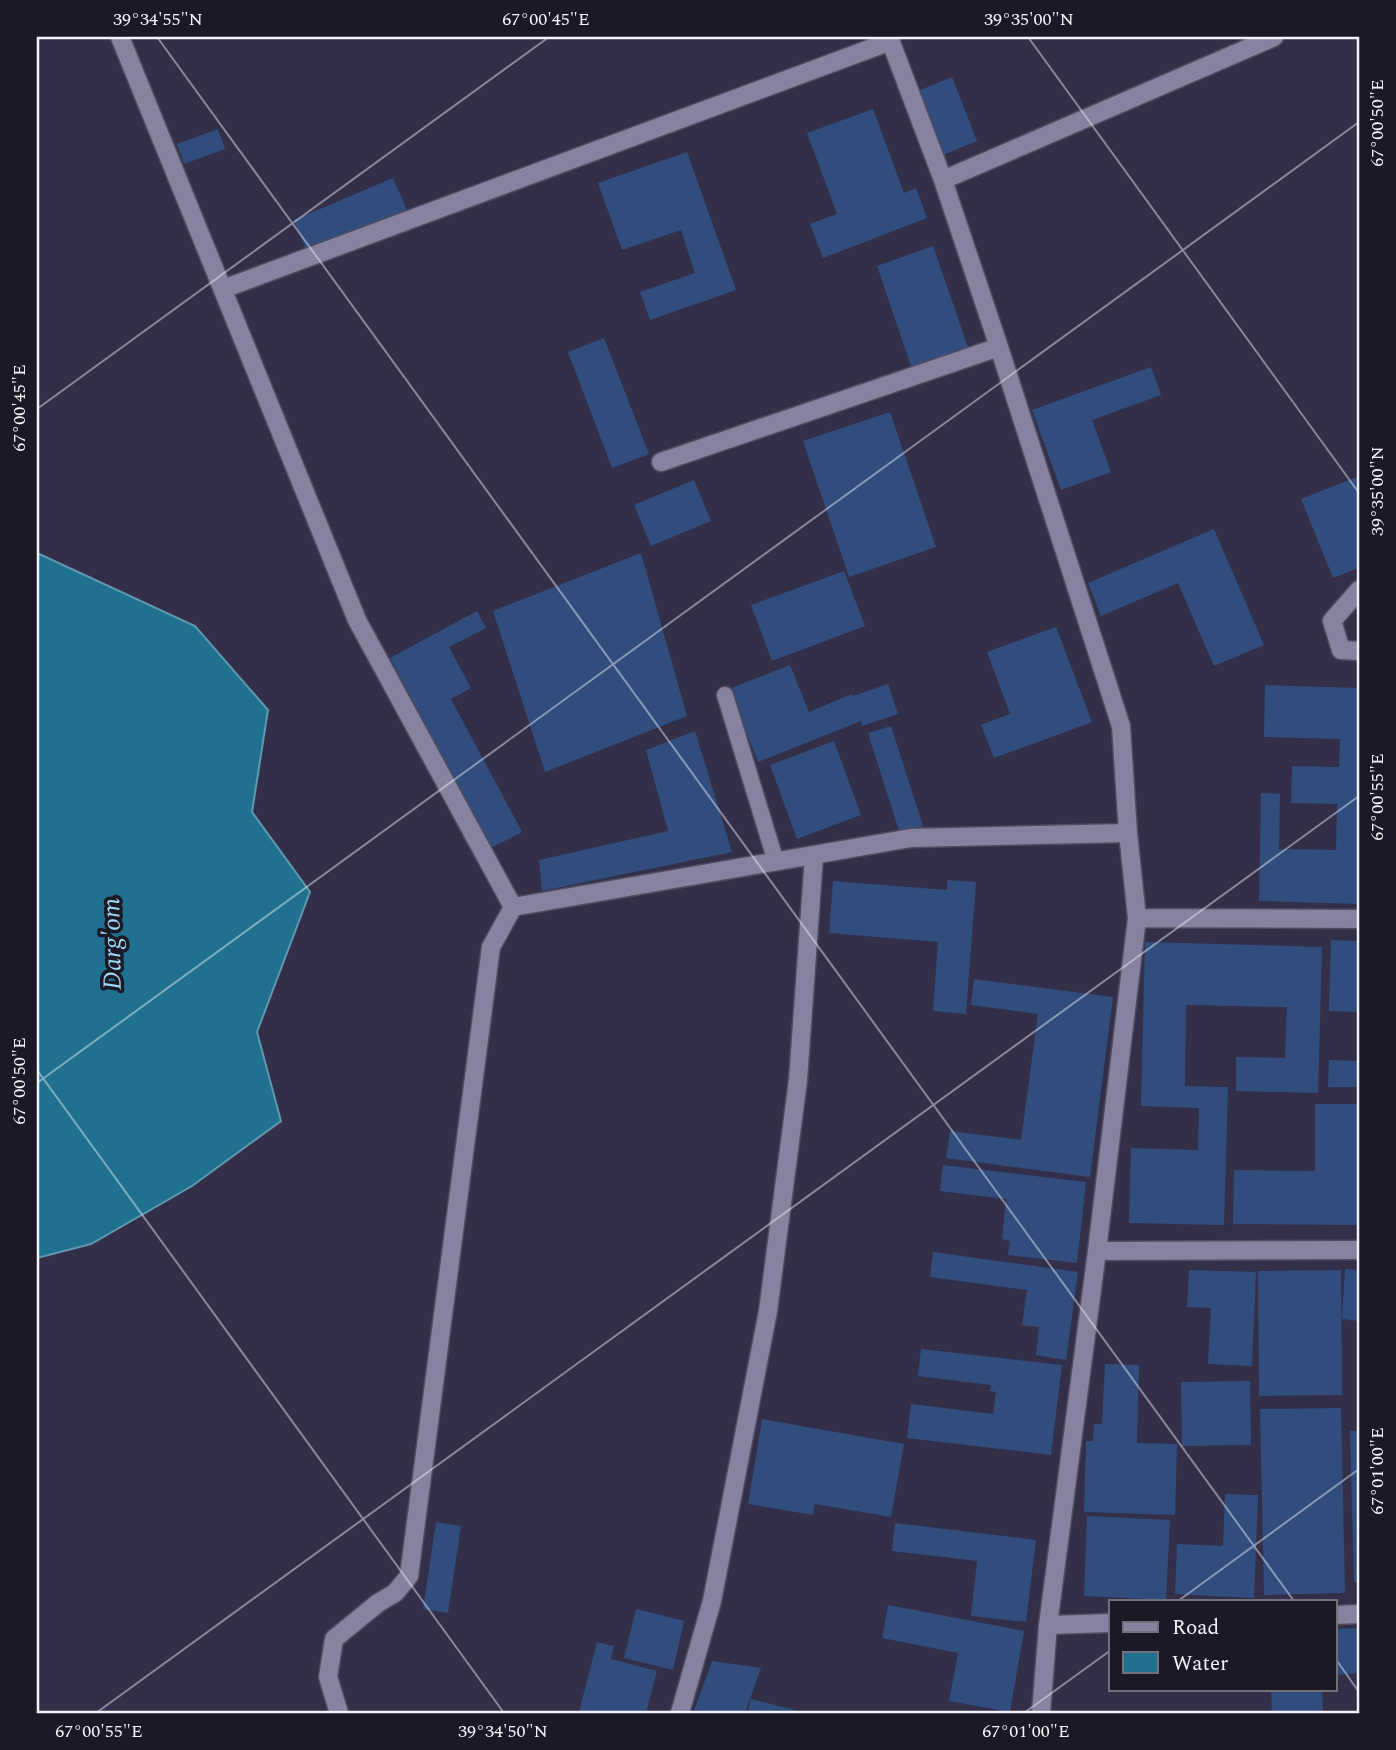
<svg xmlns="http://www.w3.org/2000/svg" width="1396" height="1750" viewBox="0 0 1396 1750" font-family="Spectral,serif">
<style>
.water{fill:#1f718f;stroke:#5f98b0;stroke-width:2}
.building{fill:#304d7e}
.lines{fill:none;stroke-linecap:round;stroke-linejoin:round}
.lane-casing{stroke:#504c5f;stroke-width:19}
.street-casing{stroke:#504c5f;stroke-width:21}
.lane{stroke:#87829f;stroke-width:16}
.street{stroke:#87829f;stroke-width:18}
.ticks{fill:none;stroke:#f4f3fc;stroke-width:2;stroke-opacity:0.45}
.labels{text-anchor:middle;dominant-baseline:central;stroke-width:7;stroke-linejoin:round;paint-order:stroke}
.water-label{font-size:26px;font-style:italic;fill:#9edaf5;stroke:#1b1925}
.neatline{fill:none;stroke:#f4f3fc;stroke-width:2.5}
.ticks-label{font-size:18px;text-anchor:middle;fill:#f4f3fc}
</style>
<rect width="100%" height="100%" fill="#342f48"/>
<path class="water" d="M37,553L195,626L268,710L252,812L310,892L257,1032L281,1121L192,1186L91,1244L37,1258Z"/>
<path class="building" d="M952,77L977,141L943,155L918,91Z
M873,109L904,193L916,188L927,218L823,258L810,224L837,214L807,133Z
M218,129L225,149L184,164L177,144Z
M687,152L736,290L650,320L640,292L695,273L681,230L622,250L598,183Z
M393,178L407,210L307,252L294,220Z
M933,246L969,350L912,369L877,266Z
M604,338L649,454L612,468L568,352Z
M1151,367L1161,395L1092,420L1111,472L1061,490L1032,410Z
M890,412L936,547L849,577L803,441Z
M1359,476L1357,543L1359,568L1333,578L1301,499Z
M694,480L711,521L651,546L634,505Z
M1214,529L1264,645L1214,666L1178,583L1101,616L1088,583Z
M641,553L687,716L545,772L493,611Z
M844,571L865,626L772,661L751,605Z
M477,611L486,628L449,647L471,688L451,699L522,832L491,848L390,658Z
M1056,627L1092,722L994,758L981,725L1010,714L987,652Z
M790,665L809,712L852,694L853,696L888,684L898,714L862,726L861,721L758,762L729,689Z
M1265,685L1359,688V904L1259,901L1261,793L1280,794L1279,849L1336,850L1337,804L1291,803L1292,766L1339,767L1340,739L1264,737Z
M891,726L923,826L900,834L868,733Z
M695,731L732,852L542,891L539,860L668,831L646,750Z
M834,741L861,815L797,839L770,765Z
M947,880L976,882L966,1014L933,1011L938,942L829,933L833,881L947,890Z
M1331,940L1359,941V1012L1329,1011Z
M1145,942L1322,947L1318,1093L1236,1091V1057L1285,1058L1287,1007L1186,1005L1185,1086L1228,1087L1224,1225L1129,1223L1131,1148L1198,1150L1199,1108L1141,1106Z
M974,979L1113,997L1090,1177L946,1158L950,1131L1021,1140L1038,1014L971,1005Z
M1329,1060L1359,1061V1087H1328Z
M1315,1104H1359V1225L1233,1224L1234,1170L1315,1171Z
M943,1165L1086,1182L1077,1263L1008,1255L1010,1241L1002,1239L1006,1199L940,1191Z
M933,1252L1078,1272L1066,1360L1036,1355L1039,1327L1022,1325L1027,1290L930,1277Z
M1345,1269L1359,1270V1321L1342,1319Z
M1189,1270L1256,1272L1252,1366L1208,1364L1211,1308L1187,1307Z
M1341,1270L1342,1395L1259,1396L1258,1271Z
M921,1349L1062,1365L1051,1455L907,1438L911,1404L993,1414L996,1392L990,1391L991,1385L918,1376Z
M1105,1364L1139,1365L1137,1443L1177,1444L1175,1515L1084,1512L1086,1441H1093L1094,1424H1102Z
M1250,1381L1251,1445L1182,1446L1181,1382Z
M1341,1408L1345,1593L1264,1595L1260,1409Z
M762,1419L904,1444L891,1517L815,1504L813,1515L748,1504Z
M1350,1431H1359V1582H1354Z
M1225,1494L1258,1495L1254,1598L1175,1594L1177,1544L1223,1546Z
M1087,1516L1170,1520L1166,1600L1084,1596Z
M436,1522L461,1526L448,1613L423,1609Z
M895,1523L1036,1540L1026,1622L971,1616L977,1561L892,1551Z
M888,1605L1024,1631L1010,1712L949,1701L958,1653L882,1638Z
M636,1609L684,1621L673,1670L624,1658Z
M1359,1628V1673L1335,1675V1629Z
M597,1642L614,1646L611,1659L657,1671L646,1713L579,1712Z
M712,1661L761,1668L745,1713H693Z
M1271,1689H1322L1323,1713H1272Z
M751,1699L802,1712V1713H747Z"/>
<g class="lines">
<defs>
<path id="lane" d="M725,695L776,862"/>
<path id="street" d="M120,37L357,620L513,907L911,838L1128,833
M889,37L943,180L999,347L1121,726L1128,833L1137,918L1097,1251L1048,1625L1041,1713
M943,180L1274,37
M223,289L891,41
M661,462L999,347
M1359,590L1332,621L1341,650L1359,651
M1137,918L1359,919
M1097,1251L1359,1250
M1335,1615L1359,1614
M1048,1625L1111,1623
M339,1713L328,1677L334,1639L378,1603L395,1593L409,1576L491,947L513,907
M680,1713L712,1601L768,1311L798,1080L814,856"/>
</defs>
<use href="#lane" class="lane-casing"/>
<use href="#street" class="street-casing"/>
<use href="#lane" class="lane"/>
<use href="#street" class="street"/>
</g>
<path class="ticks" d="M157,37L1294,1601M1028,37L1359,493M37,409L549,37M37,1070L504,1713M37,1083L1359,122M1178,1601L1359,1469M1335,1658L1359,1692M96,1713L1359,796M1024,1713L1111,1650"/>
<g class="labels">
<g class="water-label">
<text transform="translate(112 944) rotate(-91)">Darg'om</text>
</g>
</g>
<rect width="1396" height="1750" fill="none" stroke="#1b1925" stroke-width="77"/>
<rect x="1109" y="1600" width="228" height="91" fill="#1b1925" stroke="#72707b" stroke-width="2"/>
<rect x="1123" y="1622" width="35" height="10" fill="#87829f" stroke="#72707b" stroke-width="2"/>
<text x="1172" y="1634" font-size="21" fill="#f4f3fc">Road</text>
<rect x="1123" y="1652" width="35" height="21" fill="#1f718f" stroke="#72707b" stroke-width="2"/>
<text x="1172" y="1670" font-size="21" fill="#f4f3fc">Water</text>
<rect x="38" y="38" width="1320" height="1674" class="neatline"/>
<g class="ticks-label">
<text x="158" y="25">39°34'55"N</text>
<text x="546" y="25">67°00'45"E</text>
<text x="1029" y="25">39°35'00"N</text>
<text transform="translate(1377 123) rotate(-90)" y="6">67°00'50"E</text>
<text transform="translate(19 408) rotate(-90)" y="6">67°00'45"E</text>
<text transform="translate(1377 491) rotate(-90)" y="6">39°35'00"N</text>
<text transform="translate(1377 797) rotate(-90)" y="6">67°00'55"E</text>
<text transform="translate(19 1081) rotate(-90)" y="6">67°00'50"E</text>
<text transform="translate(1377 1471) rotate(-90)" y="6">67°01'00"E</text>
<text x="99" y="1737">67°00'55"E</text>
<text x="503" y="1737">39°34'50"N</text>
<text x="1026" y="1737">67°01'00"E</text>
</g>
</svg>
